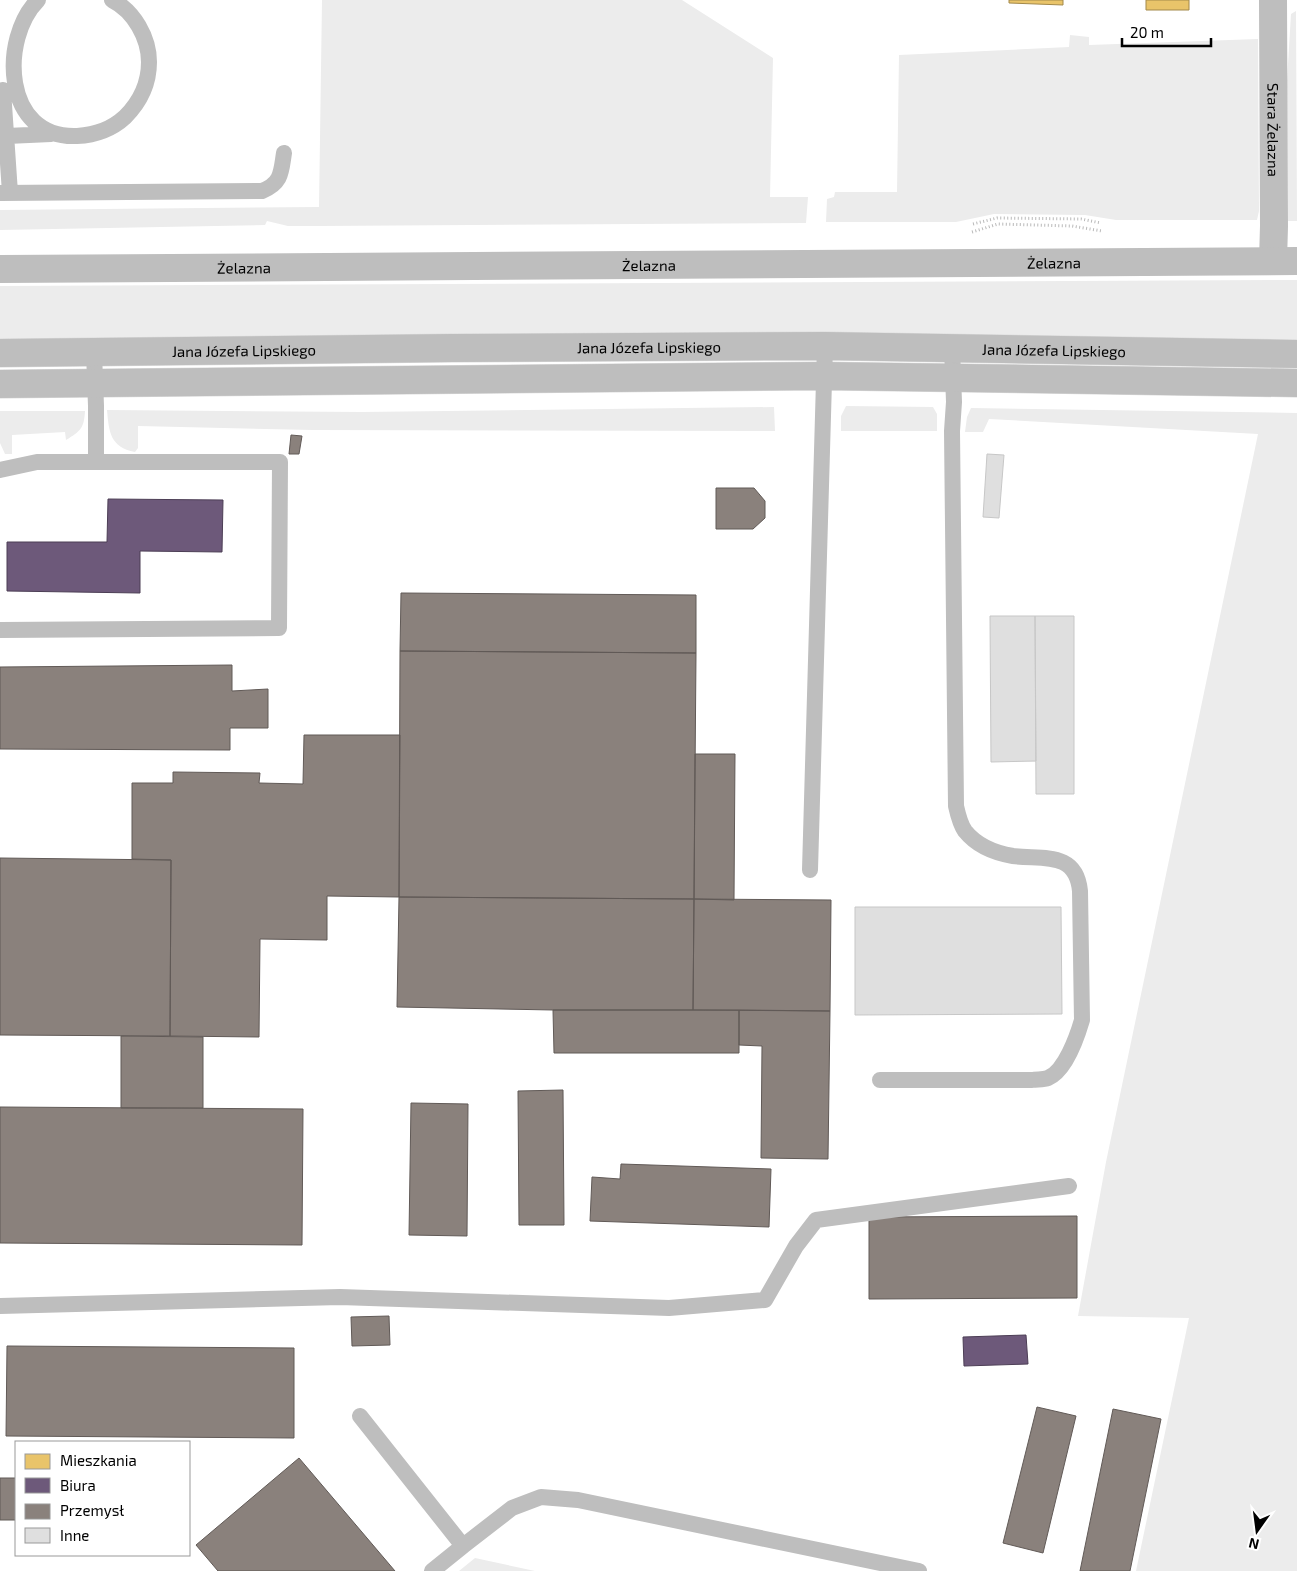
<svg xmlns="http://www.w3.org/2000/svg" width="1297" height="1571" viewBox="0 0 1297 1571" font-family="'Exo 2',sans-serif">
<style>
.green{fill:#ececec}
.homes{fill:#e9c46a;stroke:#a3894a}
.offices{fill:#6d597a;stroke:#4c3e55}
.industry{fill:#8a817c;stroke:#615a57}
.building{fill:#dfdfdf;stroke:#c7c7c7}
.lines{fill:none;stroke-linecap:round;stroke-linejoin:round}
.primary-casing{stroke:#dbdbdb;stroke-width:29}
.path{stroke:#b9b9b9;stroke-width:3;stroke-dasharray:1 2.5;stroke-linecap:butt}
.lane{stroke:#bebebe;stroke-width:16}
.street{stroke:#bebebe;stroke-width:28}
.primary{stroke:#bebebe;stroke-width:28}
.labels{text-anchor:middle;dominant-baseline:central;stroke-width:5;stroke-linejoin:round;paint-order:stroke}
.street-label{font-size:15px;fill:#000;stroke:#fff}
</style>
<rect width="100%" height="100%" fill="#fff"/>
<path class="green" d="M322,0H682L773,58L770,197H808L806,223L319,226H288L267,221L265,225L0,230V210L319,207Z
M1296,11L1297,221H1288L1287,81L1291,14Z
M1070,35L1089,37V45L1258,39L1259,211L1257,220H1116L1085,215L994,214L956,222H826L827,199L834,197L835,192H897L899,55L1069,47Z
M1297,280V340L843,333L438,334L0,343V286Z
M846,406L933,407L937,414V431H841V416Z
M774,407L775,431L313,430L138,426V448L135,452C110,447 109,432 107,410L362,412Z
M971,408L1297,413V1571H1136L1189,1318L1078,1316L1106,1162L1258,434L989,419L983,432H965L967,417Z
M0,411H85C84,428 81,431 66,440L65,432L12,435V454H5L0,443Z
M475,1558L535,1571H459Z"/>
<path class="homes" d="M1009,0H1063V5L1009,3Z
M1146,0H1189V10H1146Z"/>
<path class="offices" d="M108,499L223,500L222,552L140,551V593L7,591V542H107Z
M1026,1335L1028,1364L964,1366L963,1337Z"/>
<path class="industry" d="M291,435L302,436L299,454H289Z
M716,488H754L765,501V518L753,529H716Z
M401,593L696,595V653L400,651Z
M400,651L696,653L694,899L399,897Z
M232,665V691L268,689V728H230V750L0,749V667Z
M304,735H400L399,897L327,896V940L260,939L259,1037L170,1036L171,860L132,859V783H173V772L260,773L259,783L303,784Z
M695,754H735L734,900L694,899Z
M0,858L171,860L170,1036L0,1035Z
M399,897L694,899L693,1010H553L397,1007Z
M694,899L831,900L830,1011L693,1010Z
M553,1010H739V1053H554Z
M739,1010L830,1011L828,1159L761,1158L762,1046L739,1045Z
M121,1036L203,1037V1108H121Z
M563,1090L564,1225H519L518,1091Z
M411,1103L468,1104L467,1236L409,1235Z
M0,1107L303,1109L302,1245L0,1243Z
M621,1164L771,1169L769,1227L590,1221L592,1177L620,1179Z
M1077,1216V1298L869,1299V1217Z
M389,1316L390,1345L352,1346L351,1317Z
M7,1346L294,1348V1438L6,1436Z
M1037,1407L1076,1416L1043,1553L1003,1543Z
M1113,1409L1161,1419L1130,1571H1080Z
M299,1458L395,1571H218L196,1545Z
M0,1478H16V1520H0Z"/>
<path class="building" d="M987,454L1004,455L999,518L983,517Z
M990,616H1035L1036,761L991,762Z
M1035,616H1074V794H1036Z
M855,907H1061L1062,1014L855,1015Z"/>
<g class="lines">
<defs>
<g id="primary">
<path id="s3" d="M0,353L452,348L825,346L1297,354"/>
<path d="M0,384L824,376L1297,383"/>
</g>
</defs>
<use href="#primary" class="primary-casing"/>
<path class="path" d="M973,224L997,218L1081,219L1101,223
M972,232L998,224L1072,226L1102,231"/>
<path class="lane" d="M38,0C0,38 2,139 77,136C96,135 112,129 125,117C140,102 149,83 149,62C149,38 134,11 112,0
M3,90L10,193
M7,136L51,134
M0,193L262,191C282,183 281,172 284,153
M94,353L96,406V462
M0,470L37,462H280L279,628L0,630
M810,870L825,346
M880,1080H1032C1037,1079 1043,1080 1048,1078C1065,1071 1077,1037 1082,1020L1080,891C1076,850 1041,860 1013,856C995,853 977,846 965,831C960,824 958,815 956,806L952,431L954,402L952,347
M0,1306L340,1297L669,1308L765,1300L796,1246L816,1220L1069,1186
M360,1416L463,1546L432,1571
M463,1546L512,1508L541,1497L578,1500L919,1571"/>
<g class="street">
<path id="s1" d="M1273,0L1274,226L1273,261"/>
<path id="s2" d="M0,269L1297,261"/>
</g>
<use href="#primary" class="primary"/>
</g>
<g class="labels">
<g class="street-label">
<text stroke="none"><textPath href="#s1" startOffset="130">Stara Żelazna</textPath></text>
<text stroke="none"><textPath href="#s2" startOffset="1054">Żelazna</textPath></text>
<text stroke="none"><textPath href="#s2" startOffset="649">Żelazna</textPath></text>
<text stroke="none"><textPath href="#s2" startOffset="244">Żelazna</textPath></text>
<text stroke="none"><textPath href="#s3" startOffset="649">Jana Józefa Lipskiego</textPath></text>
<text stroke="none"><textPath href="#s3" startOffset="1054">Jana Józefa Lipskiego</textPath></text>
<text stroke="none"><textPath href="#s3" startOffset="244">Jana Józefa Lipskiego</textPath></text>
</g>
</g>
<rect x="15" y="1441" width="175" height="115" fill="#ffffff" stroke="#999999"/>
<rect x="25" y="1454" width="25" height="15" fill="#e9c46a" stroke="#999999"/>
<text x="60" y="1466" font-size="15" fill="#000000">Mieszkania</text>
<rect x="25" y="1478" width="25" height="15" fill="#6d597a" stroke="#999999"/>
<text x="60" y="1491" font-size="15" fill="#000000">Biura</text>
<rect x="25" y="1504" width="25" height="15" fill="#8a817c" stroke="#999999"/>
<text x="60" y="1516" font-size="15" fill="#000000">Przemysł</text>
<rect x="25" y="1528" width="25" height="15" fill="#dfdfdf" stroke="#999999"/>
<text x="60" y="1541" font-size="15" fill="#000000">Inne</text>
<g transform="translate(1257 1531) rotate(194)" stroke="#ffffff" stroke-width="4" paint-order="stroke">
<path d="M0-4L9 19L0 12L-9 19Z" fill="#000000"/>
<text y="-8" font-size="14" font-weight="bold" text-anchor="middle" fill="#000000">N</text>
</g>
<path d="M1122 38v8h89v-8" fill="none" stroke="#000000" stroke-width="2.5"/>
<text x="1130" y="38" font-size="15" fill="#000000" stroke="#ffffff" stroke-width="4" paint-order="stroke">20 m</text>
</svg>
